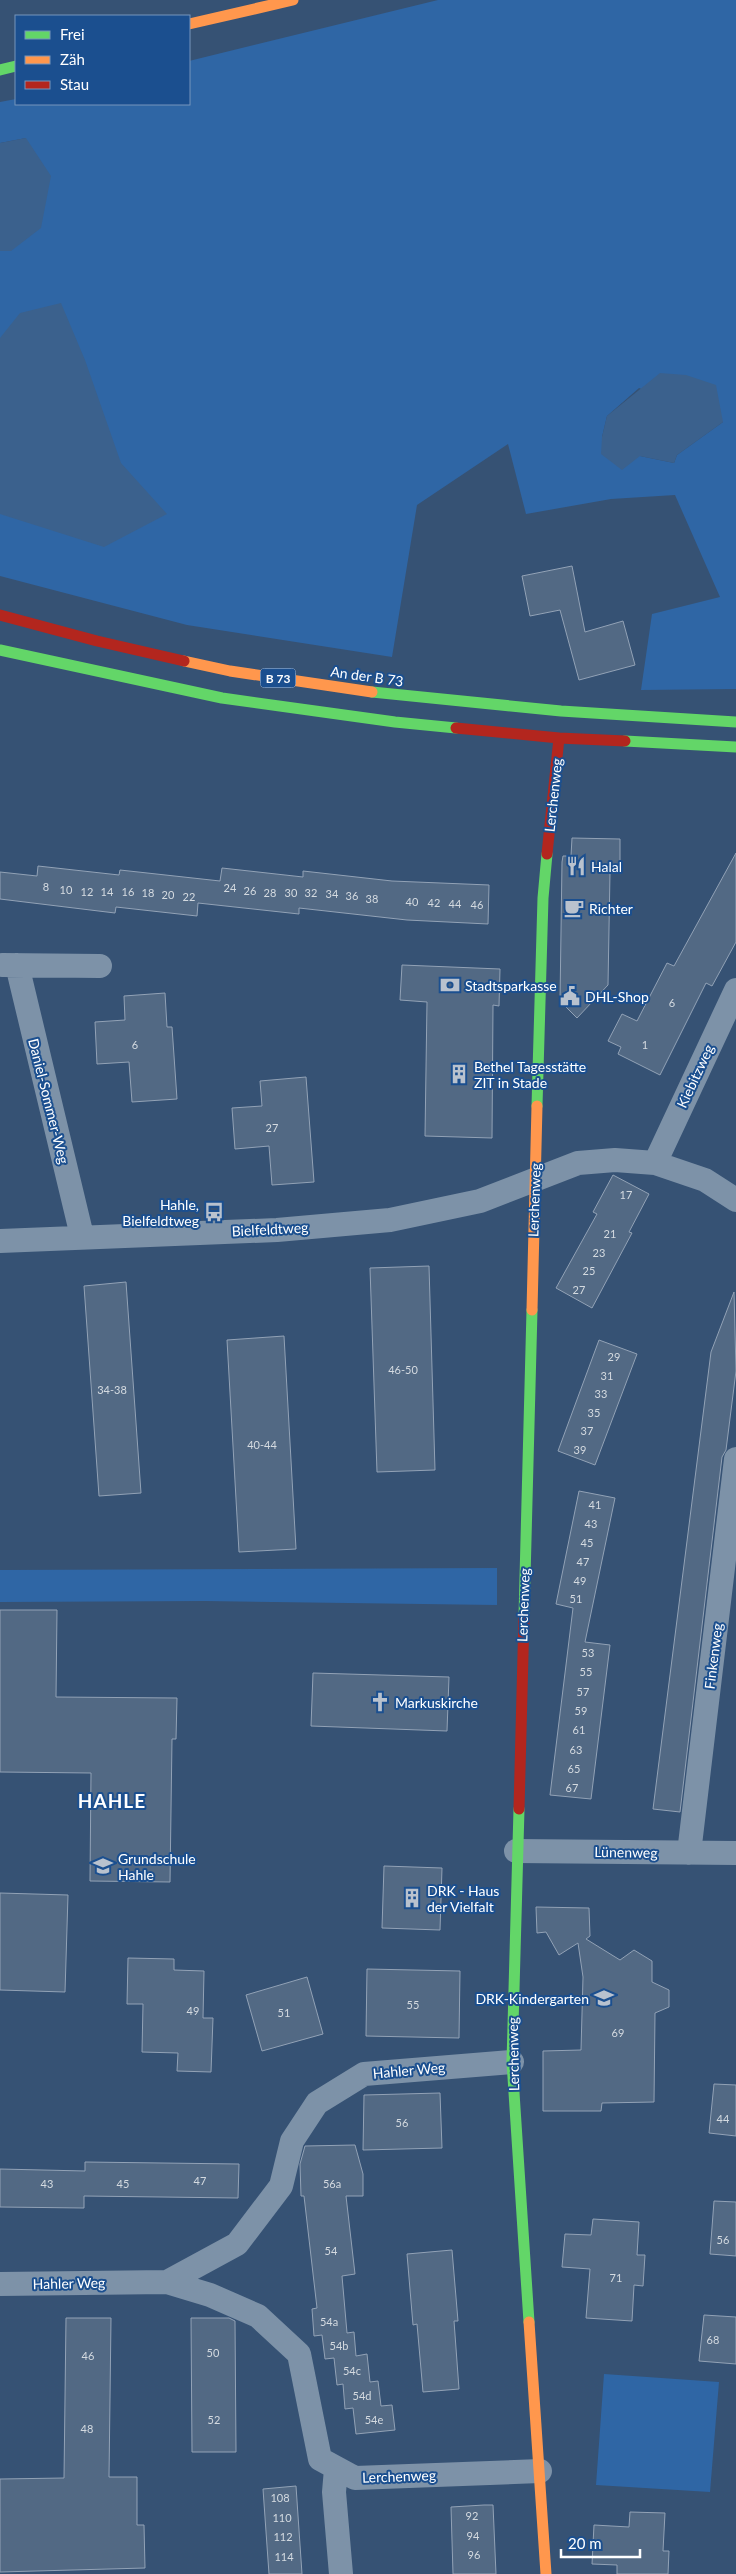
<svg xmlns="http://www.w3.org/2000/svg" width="736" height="2574" viewBox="0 0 736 2574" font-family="Lato,sans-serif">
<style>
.green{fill:#2f66a5;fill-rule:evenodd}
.water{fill:#3b618d}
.building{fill:#526984;stroke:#92a2b6}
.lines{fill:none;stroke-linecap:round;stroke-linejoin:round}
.street{stroke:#7d92a8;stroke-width:24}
.fast{stroke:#63d668;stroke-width:11}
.slow{stroke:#ff974d;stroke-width:11}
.jam{stroke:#b3261e;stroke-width:11}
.labels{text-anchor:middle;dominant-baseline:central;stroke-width:4;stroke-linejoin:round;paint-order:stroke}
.number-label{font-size:11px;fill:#d4dae0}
.shield{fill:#1b4f8f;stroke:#bbcadd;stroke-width:1}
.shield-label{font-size:12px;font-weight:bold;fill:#fff}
.street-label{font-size:14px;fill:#fff;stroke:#1b4f8f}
.poi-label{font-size:14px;fill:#fff;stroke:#1b4f8f;text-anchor:start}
.district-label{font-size:19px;font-weight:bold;letter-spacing:1px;fill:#fff;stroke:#1b4f8f}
</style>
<rect width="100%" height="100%" fill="#365274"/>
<path class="green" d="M438,0H736V689L641,690L652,614L720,597L675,495L611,499L526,514L508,444L417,505L392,657L187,625L0,576V251H11L26,138L0,143V102L16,99V104H189V61ZM639,388L723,422L677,455L674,463L640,456L602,437L607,416Z
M497,1568V1605L205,1601L0,1602V1570Z
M604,2374L719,2382L710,2492L596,2485Z"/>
<path class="water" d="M26,138L51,176L41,228L11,251H0V143Z
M61,303L85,360L121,463L167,514L104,547L0,514V338L20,313Z
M660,373L686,375L716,385L723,422L677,455L674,463L640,456L622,470L601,454L602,437L607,416Z"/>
<path class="building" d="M572,566L585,632L623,621L635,665L579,680L560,610L530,616L522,576Z
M572,838L620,839V872H610L608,985L577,1018L560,1001L562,862L563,856H571Z
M736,853V942L712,986L706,983L660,1075L618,1054L621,1047L608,1041L622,1014L637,1021L667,963L674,966Z
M38,866L119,875L120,870L220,881L222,868L303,877V871L392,881L489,885L488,924L407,920L299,908V914L198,903L197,916L116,907L115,913L0,899V872L37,876Z
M402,965L500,969L499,1006L493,1005L492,1138L425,1136L427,1002L400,1000Z
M165,993L167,1027H172L177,1099L132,1102L129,1062L97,1064L95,1022L125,1020L124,996Z
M306,1077L314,1182L272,1185L269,1146L235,1149L232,1108L262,1106L260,1081Z
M613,1175L649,1194L629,1232L632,1233L592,1308L556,1288L597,1214L593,1212Z
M429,1266L435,1470L377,1472L370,1268Z
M126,1282L141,1493L99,1496L84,1286Z
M734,1292L736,1371L726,1450L722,1457L680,1812L653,1809L711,1352Z
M284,1336L296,1549L239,1552L227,1340Z
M599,1340L637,1354L595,1465L558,1451Z
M579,1491L615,1498L585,1642L610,1645L591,1799L550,1795L573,1608L556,1604Z
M0,1610H57L56,1697L177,1698L176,1739H172L170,1882L90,1881L91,1773L0,1772Z
M313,1673L449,1677L447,1731L311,1726Z
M384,1866L442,1868L440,1930L382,1928Z
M0,1893L68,1895L65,1992L0,1990Z
M536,1907L589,1908L590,1936L586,1939L620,1960L634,1950L652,1961V1982L669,1990V2007L655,2013L654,2102L602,2103L601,2111H543V2051L581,2050L583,1977L578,1943L559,1955L546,1932L537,1933Z
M128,1958L174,1959V1970L204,1971L203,2018H213L211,2072L177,2071L178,2053L142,2052L143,2004H127Z
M367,1969L460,1971L459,2038L366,2036Z
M307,1977L323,2034L262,2051L246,1995Z
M714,2084L736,2085V2136L709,2133Z
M440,2093L442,2148L363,2150L364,2095Z
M355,2145L363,2174V2196H346L355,2274L342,2276L347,2333L354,2332L356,2356L367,2354L370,2382L378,2381L381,2406L392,2405L395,2430L356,2434L353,2408L345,2409L343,2384L337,2385L334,2358L325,2359L322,2335L314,2336L312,2309L317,2308L304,2196H301L300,2164L305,2146Z
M85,2162L239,2164L238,2198L84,2196V2208L0,2207V2169L85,2171Z
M714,2201L736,2202V2256L710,2254Z
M593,2219L639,2222L637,2255H645L643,2286L634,2285L632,2321L586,2318L590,2269L562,2267L565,2234L591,2235Z
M452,2250L458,2321H454L459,2389L423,2392L417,2324L413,2325L407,2254Z
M704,2315L736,2317V2364L699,2361Z
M66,2318H111L109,2477H137V2525H144L145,2568L0,2572V2479L64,2478Z
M191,2318H229L235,2321L236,2452H192Z
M296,2486L302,2574H269L263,2489Z
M484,2505H493L496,2574H453L451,2507Z
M630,2512L665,2513L663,2551H669L668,2574H617V2565L592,2564L594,2525L629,2527Z"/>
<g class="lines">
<path class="street" d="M2,965L100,966
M17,965L82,1236
M655,1163L736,990
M0,1241L277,1230L390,1220L480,1201L578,1163L615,1160L655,1163L705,1180L736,1200
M516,1851L736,1853
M689,1853L736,1459
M167,2282L210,2295L258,2316L299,2354L320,2459L355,2478L540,2471
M0,2284L167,2282L237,2244L281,2186L292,2141L317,2103L364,2074L512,2062
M336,2469L334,2492L341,2574"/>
<path class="fast" d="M0,70L16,66
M0,650L222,698L395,722L456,728
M372,692L561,711L736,722
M625,741L736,747
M537,1106L543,898L547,854
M524,1616L532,1310
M519,1809L512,2062L529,2322"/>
<path class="slow" d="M189,24L293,0
M184,661L230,671L372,692
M532,1310L537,1106
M529,2322L546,2574"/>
<path class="jam" d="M0,615L97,641L184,661
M456,728L559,738L625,741
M547,854L559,738
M519,1809L524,1616"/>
</g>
<defs>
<symbol id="restaurant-bare" viewBox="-9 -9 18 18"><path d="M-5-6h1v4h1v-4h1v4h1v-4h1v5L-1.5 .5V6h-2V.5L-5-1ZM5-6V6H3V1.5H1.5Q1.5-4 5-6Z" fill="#b9c2ce" stroke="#1b4f8f" stroke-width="2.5" paint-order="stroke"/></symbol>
<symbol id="cafe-bare" viewBox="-9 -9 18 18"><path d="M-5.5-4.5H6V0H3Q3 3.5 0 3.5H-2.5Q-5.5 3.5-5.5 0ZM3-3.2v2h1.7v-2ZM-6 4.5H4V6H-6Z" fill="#b9c2ce" stroke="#1b4f8f" stroke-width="2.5" paint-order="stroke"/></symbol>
<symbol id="bank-bare" viewBox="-9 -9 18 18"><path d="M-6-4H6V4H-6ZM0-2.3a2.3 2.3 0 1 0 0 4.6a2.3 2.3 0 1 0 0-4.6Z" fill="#b9c2ce" stroke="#1b4f8f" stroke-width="2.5" paint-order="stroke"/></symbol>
<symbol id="civic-bare" viewBox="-9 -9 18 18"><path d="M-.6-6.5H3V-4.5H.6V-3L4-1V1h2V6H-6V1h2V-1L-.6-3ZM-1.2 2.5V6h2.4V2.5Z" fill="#b9c2ce" stroke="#1b4f8f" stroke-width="2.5" paint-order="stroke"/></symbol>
<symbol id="building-bare" viewBox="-9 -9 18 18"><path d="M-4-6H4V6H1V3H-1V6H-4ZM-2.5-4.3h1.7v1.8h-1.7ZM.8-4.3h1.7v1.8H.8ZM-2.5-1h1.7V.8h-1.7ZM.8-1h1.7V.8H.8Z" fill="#b9c2ce" stroke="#1b4f8f" stroke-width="2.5" paint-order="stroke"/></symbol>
<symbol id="bus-bare" viewBox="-9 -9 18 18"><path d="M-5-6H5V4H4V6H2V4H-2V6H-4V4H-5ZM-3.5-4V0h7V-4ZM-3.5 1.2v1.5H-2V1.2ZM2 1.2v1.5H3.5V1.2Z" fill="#b9c2ce" stroke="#1b4f8f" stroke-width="2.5" paint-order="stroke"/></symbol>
<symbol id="church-bare" viewBox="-9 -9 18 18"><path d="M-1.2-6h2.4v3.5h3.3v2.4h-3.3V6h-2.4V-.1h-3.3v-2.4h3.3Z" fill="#b9c2ce" stroke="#1b4f8f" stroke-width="2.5" paint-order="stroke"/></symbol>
<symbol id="school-bare" viewBox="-9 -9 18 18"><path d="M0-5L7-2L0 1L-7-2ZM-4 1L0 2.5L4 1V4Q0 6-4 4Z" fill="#b9c2ce" stroke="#1b4f8f" stroke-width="2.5" paint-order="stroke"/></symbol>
</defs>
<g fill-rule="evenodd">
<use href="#restaurant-bare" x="562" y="852" width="28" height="28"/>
<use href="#cafe-bare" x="560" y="894" width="28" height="28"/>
<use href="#bank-bare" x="436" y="971" width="28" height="28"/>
<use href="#civic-bare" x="556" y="982" width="28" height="28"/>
<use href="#building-bare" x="445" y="1060" width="28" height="28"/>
<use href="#bus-bare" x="200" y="1198" width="28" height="28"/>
<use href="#church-bare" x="366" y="1688" width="28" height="28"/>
<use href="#school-bare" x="89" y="1852" width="28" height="28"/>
<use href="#building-bare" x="398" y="1884" width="28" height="28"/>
<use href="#school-bare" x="590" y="1984" width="28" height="28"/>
</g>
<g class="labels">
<g class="number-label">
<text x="46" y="886">8</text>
<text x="230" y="887">24</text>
<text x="66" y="889">10</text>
<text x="250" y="890">26</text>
<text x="87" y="891">12</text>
<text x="107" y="891">14</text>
<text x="128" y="891">16</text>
<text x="148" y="892">18</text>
<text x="270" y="892">28</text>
<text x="291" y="892">30</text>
<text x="311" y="892">32</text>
<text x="332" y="893">34</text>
<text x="168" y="894">20</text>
<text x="352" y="895">36</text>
<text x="189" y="896">22</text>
<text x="372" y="898">38</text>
<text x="412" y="901">40</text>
<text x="434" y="902">42</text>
<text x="455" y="903">44</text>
<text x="477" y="904">46</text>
<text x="672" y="1002">6</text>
<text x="135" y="1044">6</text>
<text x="645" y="1044">1</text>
<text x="272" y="1127">27</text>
<text x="626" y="1194">17</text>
<text x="610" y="1233">21</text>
<text x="599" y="1252">23</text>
<text x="589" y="1270">25</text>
<text x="579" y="1289">27</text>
<text x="614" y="1356">29</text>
<text x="403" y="1369">46-50</text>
<text x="607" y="1375">31</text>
<text x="112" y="1389">34-38</text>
<text x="601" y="1393">33</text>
<text x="594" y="1412">35</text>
<text x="587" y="1430">37</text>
<text x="262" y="1444">40-44</text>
<text x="580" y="1449">39</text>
<text x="595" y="1504">41</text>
<text x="591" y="1523">43</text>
<text x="587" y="1542">45</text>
<text x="583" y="1561">47</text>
<text x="580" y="1580">49</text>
<text x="576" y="1598">51</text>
<text x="588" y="1652">53</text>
<text x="586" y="1671">55</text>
<text x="583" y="1691">57</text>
<text x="581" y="1710">59</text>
<text x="579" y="1729">61</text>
<text x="576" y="1749">63</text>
<text x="574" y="1768">65</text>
<text x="572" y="1787">67</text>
<text x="413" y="2004">55</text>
<text x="193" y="2010">49</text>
<text x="284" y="2012">51</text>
<text x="618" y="2032">69</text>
<text x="723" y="2118">44</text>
<text x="402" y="2122">56</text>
<text x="200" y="2180">47</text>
<text x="47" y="2183">43</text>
<text x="123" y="2183">45</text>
<text x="332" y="2183">56a</text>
<text x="723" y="2239">56</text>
<text x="331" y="2250">54</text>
<text x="616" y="2277">71</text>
<text x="329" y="2321">54a</text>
<text x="713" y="2339">68</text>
<text x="339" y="2345">54b</text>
<text x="213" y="2352">50</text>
<text x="88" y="2355">46</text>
<text x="352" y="2370">54c</text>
<text x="362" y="2395">54d</text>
<text x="214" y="2419">52</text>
<text x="374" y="2419">54e</text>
<text x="87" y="2428">48</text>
<text x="280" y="2497">108</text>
<text x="472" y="2515">92</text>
<text x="282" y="2517">110</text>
<text x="473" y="2535">94</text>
<text x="283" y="2536">112</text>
<text x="474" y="2554">96</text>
<text x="284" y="2556">114</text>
</g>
<rect class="shield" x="260.5" y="668.5" width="35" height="19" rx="4"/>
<g class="shield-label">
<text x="278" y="678">B 73</text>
</g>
<g class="street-label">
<text transform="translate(367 676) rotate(8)">An der B 73</text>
<text transform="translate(553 795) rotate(-84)">Lerchenweg</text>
<text transform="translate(695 1076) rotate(-65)">Kiebitzweg</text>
<text transform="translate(49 1101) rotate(76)">Daniel-Sommer-Weg</text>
<text transform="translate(534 1200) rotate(-88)">Lerchenweg</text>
<text transform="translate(270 1229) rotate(-3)">Bielfeldtweg</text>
<text transform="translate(523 1605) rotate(-88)">Lerchenweg</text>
<text transform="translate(713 1656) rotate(-83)">Finkenweg</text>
<text transform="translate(626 1852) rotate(1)">Lünenweg</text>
<text transform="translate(513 2054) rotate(-91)">Lerchenweg</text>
<text transform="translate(409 2070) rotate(-5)">Hahler Weg</text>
<text transform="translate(69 2283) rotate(-1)">Hahler Weg</text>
<text transform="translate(399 2476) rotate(-2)">Lerchenweg</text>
</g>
<g class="poi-label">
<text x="591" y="866">Halal</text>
<text x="589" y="908">Richter</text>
<text x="465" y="985">Stadtsparkasse</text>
<text x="585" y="996">DHL-Shop</text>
<text x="474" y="1066">Bethel Tagesstätte<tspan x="474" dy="16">ZIT in Stade</tspan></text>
<text x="199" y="1204" text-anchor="end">Hahle,<tspan x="199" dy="16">Bielfeldtweg</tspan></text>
<text x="395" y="1702">Markuskirche</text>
<text x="118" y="1858">Grundschule<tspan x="118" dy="16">Hahle</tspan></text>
<text x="427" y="1890">DRK - Haus<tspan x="427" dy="16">der Vielfalt</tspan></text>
<text x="589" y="1998" text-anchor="end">DRK-Kindergarten</text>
</g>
<g class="district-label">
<text x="112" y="1800">HAHLE</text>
</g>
</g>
<rect x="15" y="15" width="175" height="90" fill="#1b4f8f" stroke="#7695bc"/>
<rect x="25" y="31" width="25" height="8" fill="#63d668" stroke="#7695bc"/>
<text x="60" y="40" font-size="15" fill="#ffffff">Frei</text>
<rect x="25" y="56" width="25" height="8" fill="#ff974d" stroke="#7695bc"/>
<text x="60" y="65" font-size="15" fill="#ffffff">Zäh</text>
<rect x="25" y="81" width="25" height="8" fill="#b3261e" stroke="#7695bc"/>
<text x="60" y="90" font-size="15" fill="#ffffff">Stau</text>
<path d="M561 2549v8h79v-8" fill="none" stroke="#ffffff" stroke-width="2.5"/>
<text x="568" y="2549" font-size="15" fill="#ffffff" stroke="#1b4f8f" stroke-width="4" paint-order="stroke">20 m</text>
</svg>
